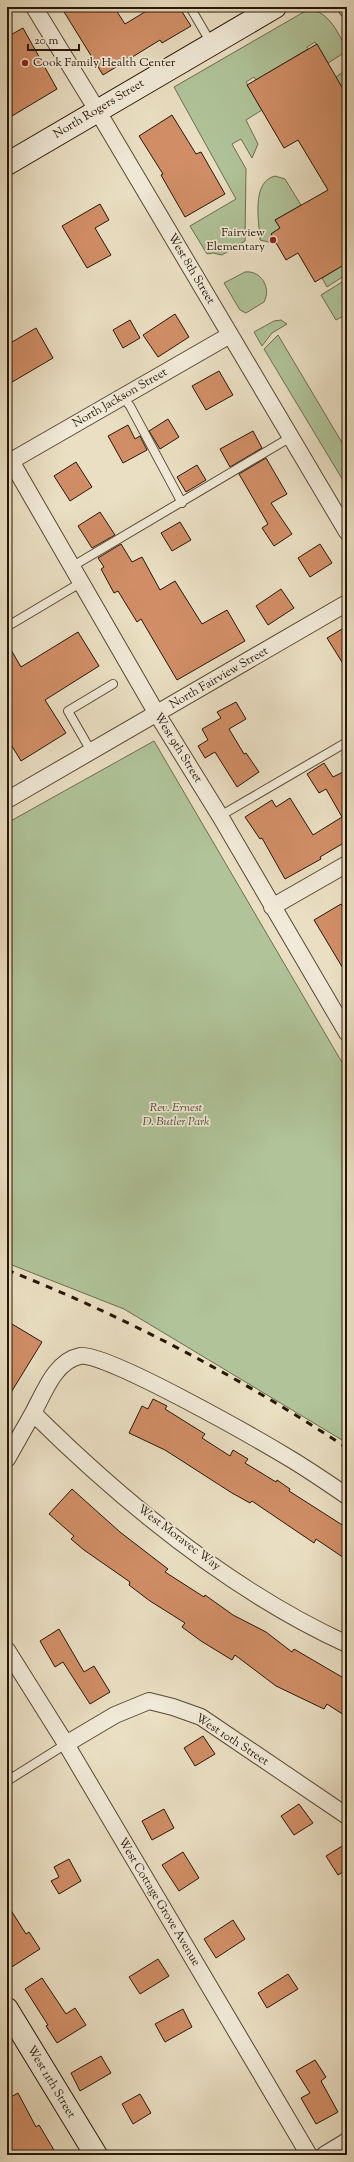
<svg xmlns="http://www.w3.org/2000/svg" width="354" height="2162" viewBox="0 0 354 2162" font-family="'Sorts Mill Goudy',serif">
<style>
.green{fill:#b0c399;stroke:#6c6d50}
.building{fill:#d18e66;stroke:#271706}
.lines{fill:none;stroke-linecap:round;stroke-linejoin:round}
.lane-casing{stroke:#584935;stroke-width:10}
.street-casing{stroke:#584935;stroke-width:18}
.secondary-casing{stroke:#271706;stroke-width:24}
.lane{stroke:#f1ead8;stroke-width:8}
.street{stroke:#f1ead8;stroke-width:16}
.secondary{stroke:#f1ead8;stroke-width:22}
.rail{stroke:#271706;stroke-width:3;stroke-dasharray:7 7;stroke-linecap:butt}
.poi-dot{fill:#8f2418;stroke:#f1ead8;stroke-width:1.5}
.labels{text-anchor:middle;dominant-baseline:central;stroke-width:3.5;stroke-linejoin:round;paint-order:stroke}
.poi-label{font-size:12px;fill:#271706;stroke:#f1ead8;text-anchor:start}
.street-label{font-size:12px;fill:#271706;stroke:#f1ead8}
.park-label{font-size:12px;font-style:italic;fill:#504b32;stroke:#f1ead8}
</style>
<rect width="100%" height="100%" fill="#eadfc3"/>
<filter id="stains"><feTurbulence type="fractalNoise" baseFrequency=".005" numOctaves="4"/><feColorMatrix values="0 0 0 0 .2 0 0 0 0 .09 0 0 0 0 .02 0 0 0 .5 -.17"/></filter>
<radialGradient id="worn" r=".72"><stop offset=".6" stop-color="#630" stop-opacity="0"/><stop offset="1" stop-color="#630" stop-opacity=".3"/></radialGradient>
<path class="green" d="M309,10C329,10 340,36 347,51L328,63L315,42L307,47L308,49L256,80L254,77L246,82L262,110L246,120L258,144L252,158L241,139L232,144L246,169L245,241L222,255L213,253L207,254L190,226L236,199L174,87L302,13Z
M347,69V96L336,77Z
M275,176L285,179L301,205L275,220L280,228L271,234L277,244L260,240C259,221 251,182 275,176Z
M347,263V274L327,287L322,278Z
M245,272C260,270 272,287 264,302L246,313L240,310L224,283Z
M342,282L347,290V319L345,315L336,320L321,295Z
M281,320L287,324L272,333L262,346L254,332L274,321Z
M278,335L347,451V487L264,349Z
M154,741L347,1071V1443L124,1309L7,1263V823Z"/>
<path class="building" d="M61,7H114L125,24L153,7H179L191,26L162,43L160,40L103,75Z
M23,28L57,89L7,119V37Z
M317,44L347,96V263L315,282L298,253L286,260L271,234L280,228L275,220L328,190L298,140L284,148L247,85Z
M172,115L196,154L201,152L225,194L185,217L161,175L163,174L139,136Z
M100,204L109,220L95,228L111,255L87,268L62,226Z
M175,314L189,337L158,357L143,335Z
M130,320L140,338L123,348L113,330Z
M36,328L53,358L7,385V345Z
M219,371L233,395L206,410L192,386Z
M168,419L179,437L160,449L149,431Z
M128,425L135,439L140,436L147,450L123,463L108,436Z
M253,431L262,448L230,467L220,449Z
M266,458L287,494L271,503L292,534L274,546L262,528L268,524L239,474Z
M76,462L92,487L70,501L54,476Z
M197,465L206,480L186,492L177,477Z
M100,512L115,535L92,548L78,526Z
M180,522L191,540L172,551L161,533Z
M121,544L132,562L142,557L160,590L175,581L202,624L227,610L245,641L177,680L141,619L137,622L118,591L114,593L101,569L104,567L98,558Z
M320,544L332,563L310,577L298,558Z
M281,589L294,608L268,625L256,606Z
M347,626V670L327,638Z
M78,632L99,666L45,700L66,733L21,761L7,738V643L21,667Z
M236,702L246,719L229,729L244,754L246,753L259,772L237,787L215,752L205,758L198,746L208,740L202,729L221,718L217,712Z
M324,763L333,777L347,770V841L320,857L321,859L285,879L262,838L260,839L245,817L272,800L276,807L290,798L313,835L342,817L326,789L319,793L307,774Z
M341,904L347,914V975L314,920Z
M7,1321L42,1342L7,1399Z
M153,1399L167,1406L165,1409L205,1434L202,1438L230,1456L233,1450L248,1459L245,1463L276,1482L277,1480L290,1489L289,1491L347,1528V1560L316,1539L314,1543L252,1501L250,1503L232,1493L165,1450L129,1433L142,1406L148,1409Z
M72,1489L120,1532L168,1569L165,1572L204,1597L205,1595L233,1615L266,1632L292,1652L294,1649L347,1680V1717L327,1704L324,1709L276,1686L235,1655L232,1660L201,1641L182,1627L185,1623L150,1601L129,1585L130,1582L84,1550L71,1539L74,1536L49,1514Z
M59,1629L84,1672L94,1666L110,1692L90,1704L63,1662L55,1667L40,1641Z
M203,1736L215,1754L195,1766L184,1748Z
M299,1804L313,1823L294,1835L281,1816Z
M164,1809L174,1828L152,1840L142,1821Z
M347,1843V1870L338,1875L326,1856Z
M183,1852L199,1878L179,1891L162,1865Z
M69,1859L81,1881L59,1894L51,1881L59,1877L54,1867Z
M7,1904L26,1934L29,1932L40,1949L7,1970Z
M233,1920L245,1939L216,1958L204,1939Z
M158,1959L169,1976L140,1994L129,1977Z
M288,1974L298,1989L267,2008L258,1993Z
M42,1978L66,2014L75,2008L86,2025L57,2043L46,2026L48,2025L25,1989Z
M183,2009L192,2027L165,2042L155,2024Z
M101,2056L111,2073L80,2091L71,2073Z
M315,2060L326,2077L321,2081L338,2112L316,2124L301,2098L310,2093L296,2071Z
M18,2093L36,2127L39,2125L57,2155H10L7,2150V2099Z
M140,2094L151,2113L133,2124L122,2104Z"/>
<g class="lines">
<defs>
<path id="lane" d="M190,7L211,43
M123,397L130,406L182,503
M73,566L291,437
M8,626L82,582
M91,751L68,711L113,684
M220,816L347,742
M7,1781L66,1744"/>
<path id="street" d="M34,7L97,110L347,532
M346,7L347,9
M230,335L11,461L157,714L220,816L347,1033
M7,800L347,603
M272,907L347,864
M33,1413C44,1393 55,1361 80,1356C104,1351 259,1440 289,1458C309,1470 328,1483 347,1496
M7,1459L33,1413C123,1502 231,1591 347,1644
M7,1650L66,1744L309,2155
M66,1744L115,1715L149,1701L173,1707L201,1717L347,1816
M324,2155L347,2141"/>
<path id="secondary" d="M7,164L275,7
M7,2009L96,2155"/>
</defs>
<use href="#lane" class="lane-casing"/>
<use href="#street" class="street-casing"/>
<use href="#secondary" class="secondary-casing"/>
<use href="#lane" class="lane"/>
<use href="#street" class="street"/>
<use href="#secondary" class="secondary"/>
<path class="rail" d="M7,1270C126,1317 240,1377 347,1448"/>
</g>
<g class="poi-dot">
<circle cx="25" cy="63" r="4"/>
<circle cx="273" cy="240" r="4"/>
</g>
<g class="labels">
<g class="poi-label">
<text x="33" y="63">Cook Family Health Center</text>
<text x="265" y="233" text-anchor="end">Fairview<tspan x="265" dy="14">Elementary</tspan></text>
</g>
<g class="street-label">
<text transform="translate(99 109) rotate(-31)">North Rogers Street</text>
<text transform="translate(191 269) rotate(59)">West 8th Street</text>
<text transform="translate(120 398) rotate(-30)">North Jackson Street</text>
<text transform="translate(219 678) rotate(-30)">North Fairview Street</text>
<text transform="translate(178 748) rotate(58)">West 9th Street</text>
<text transform="translate(179 1538) rotate(37)">West Moravec Way</text>
<text transform="translate(232 1740) rotate(33)">West 10th Street</text>
<text transform="translate(159 1902) rotate(59)">West Cottage Grove Avenue</text>
<text transform="translate(51 2082) rotate(59)">West 11th Street</text>
</g>
<g class="park-label">
<text x="176" y="1108">Rev. Ernest<tspan x="176" dy="14">D. Butler Park</tspan></text>
</g>
</g>
<rect width="354" height="2162" fill="none" stroke="#eadfc3" stroke-width="24"/>
<rect x="8" y="8" width="338" height="2146" fill="none" stroke="#271706" stroke-width="2"/>
<rect x="12" y="12" width="330" height="2138" fill="none" stroke="#271706"/>
<path d="M28 44v6h51v-6" fill="none" stroke="#271706" stroke-width="2"/>
<text x="34" y="44" font-size="12" fill="#271706" stroke="#f1ead8" stroke-width="3" paint-order="stroke">20 m</text>
<rect width="100%" height="100%" filter="url(#stains)"/>
<rect width="100%" height="100%" fill="url(#worn)"/>
</svg>
